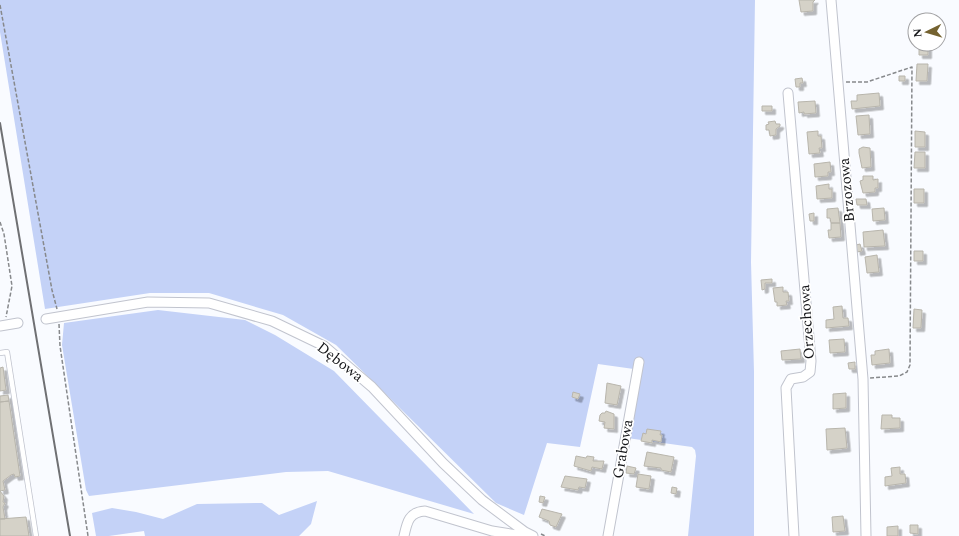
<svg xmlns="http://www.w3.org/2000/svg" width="959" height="536" viewBox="0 0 959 536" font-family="Spectral,serif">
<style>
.green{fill:#c4d2f7}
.building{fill:#d5d2c8;stroke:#b8b5ac;filter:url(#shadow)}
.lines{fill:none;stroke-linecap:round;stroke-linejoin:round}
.service-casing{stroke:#c1c4ce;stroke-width:6}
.minor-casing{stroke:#c1c4ce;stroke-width:11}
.path{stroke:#87898c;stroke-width:1.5;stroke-dasharray:4 2;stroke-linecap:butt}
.service{stroke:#fff;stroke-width:4.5}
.minor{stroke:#fff;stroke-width:9}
.rail{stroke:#6f7073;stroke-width:2}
.labels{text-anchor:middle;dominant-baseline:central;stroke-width:3.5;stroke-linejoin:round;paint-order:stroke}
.street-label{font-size:15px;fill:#141518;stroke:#fff}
</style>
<defs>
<filter id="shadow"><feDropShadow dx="3.5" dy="3.5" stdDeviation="0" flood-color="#0004"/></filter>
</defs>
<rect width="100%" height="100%" fill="#f9fbff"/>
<path class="green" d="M0,0H755L751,262L754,372V536H688L696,456L695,450L692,447L627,438L641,370L598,364L580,447L547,443L524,515L496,503L336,345L283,315L209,293H150L45,309L0,32Z
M158,310L245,320L275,335L334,371L474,514L328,471L286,472L89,496L86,490L62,345L64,323Z
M317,501L311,524L299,536H145L144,531L109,536H96L92,513L112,508L136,512L163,519L197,504L262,503L279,515Z"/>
<path class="building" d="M799,0H815L813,2V11L801,12Z
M923,44H928V55H919V49H923Z
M917,64H928L927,81H916Z
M899,76H905V81H899Z
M802,78L803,83H800V87H796L795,79Z
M879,93L880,106L852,109L851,101H857V95Z
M815,101L816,113L804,114V112L799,113L798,102Z
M762,106H772V111H762Z
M869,115L870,134L858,135L856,116Z
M775,121L776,124H780V126L776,129V135L770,136L769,130H766V125L769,124L768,122Z
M818,131V136H821L822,148H819L820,153L809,154L807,132Z
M915,131L925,132V147H915Z
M863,147L870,148L871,167L862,168L859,153V149Z
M915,152H925V168H914Z
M830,162L831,172H828V176L815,177L814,164Z
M863,176H873V180L878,179V188H875V192L863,193L860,181L863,180Z
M829,184V189H832V198L817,199L816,186Z
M914,189H924V203H914Z
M856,199H866L867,205H857Z
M838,208L840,223H831L830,218H827V209Z
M884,208L885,220L873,221L872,209Z
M814,213V221H810L809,214Z
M831,223H840L841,237L829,238L828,230H831Z
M883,230L885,246L864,247L863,232Z
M860,244L862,251L857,252L856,245Z
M914,251H923V261H914Z
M877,255L879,272L867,273L865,257Z
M772,279V283H765V289L762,290L761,280Z
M783,287V292H788L789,301H786L787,305L777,306V302H775L773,288Z
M842,306L843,318H848L849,326L826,328V320L834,319L833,307Z
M914,309L922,310L921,328H913Z
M844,339L845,352L830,353L829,340Z
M800,349L801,359L782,360L781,351Z
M889,349L890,363L872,365L871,355H875V351Z
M855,362V369H849L848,363Z
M3,367L6,390L0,391V368Z
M607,383L621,386L617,405L605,403Z
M573,392L580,394L578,399L572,397Z
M846,393V408L833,409V394Z
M8,395L9,401L0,402V396Z
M9,401L20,476L15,477L14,474L11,475L3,481L5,490L0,491V402Z
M606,411L614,414V429L604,428L605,422L599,421L600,415L602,413H605Z
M882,415H892V418H900V428L881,429Z
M845,428L847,448L827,450L826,429Z
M647,429L661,431L660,435H662L661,442L652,440V443L641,441L643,433L646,434Z
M647,452L674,457L671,472L661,470V468L644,466Z
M576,456L586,458L587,456L594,457L593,461H604L602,469L592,467L591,471L574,466Z
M627,466L636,468L634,474L626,473Z
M900,467V474H905L906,483L885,486V477L892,476L891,468Z
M638,474L651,476L649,489L636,487Z
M565,476L587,479L585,488L579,487L578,490L561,487Z
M672,487L677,488L676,494L671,493Z
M0,491L4,496L3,502L5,503L3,507L5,519H0Z
M540,496L545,497L543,503L539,502Z
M542,509L562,514L556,527L550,525L549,521L539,517Z
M843,516L845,531L833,532L832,517Z
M26,517L29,536H0V519Z
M910,525H918V534L910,533Z
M898,526V536H887V527Z"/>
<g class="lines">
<defs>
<path id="service" d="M0,353L7,352L36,536"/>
<path id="minor" d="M831,0L863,379L866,536
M788,93L811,361L810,372L803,377L791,379L786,388L794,536
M46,319L148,302L209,303L272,321L324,346L372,387L443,463L482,500L525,532L533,536
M0,326L18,323
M404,536C407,522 409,512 425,511L492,531L523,536
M608,536L639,362"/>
</defs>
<use href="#service" class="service-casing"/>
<use href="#minor" class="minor-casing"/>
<path class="path" d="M0,5L52,290L57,309
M846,82H867L912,67L910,365L907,372L899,376L870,378
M0,222L4,234L12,286L6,317
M59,324L60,346L88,536
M541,534L545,536"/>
<use href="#service" class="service"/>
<use href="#minor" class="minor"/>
<path class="rail" d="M0,123L70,536"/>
</g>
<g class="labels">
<g class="street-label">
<text transform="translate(847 190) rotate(-95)">Brzozowa</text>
<text transform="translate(807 322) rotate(-94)">Orzechowa</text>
<text transform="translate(340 362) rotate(38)">Dębowa</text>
<text transform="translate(623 449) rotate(-80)">Grabowa</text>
</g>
</g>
<g transform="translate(927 32) rotate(265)"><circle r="19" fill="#ffffff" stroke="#a1a1a3"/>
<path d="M0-3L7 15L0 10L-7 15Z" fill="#746230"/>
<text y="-6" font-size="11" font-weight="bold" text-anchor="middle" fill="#141518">N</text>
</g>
</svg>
